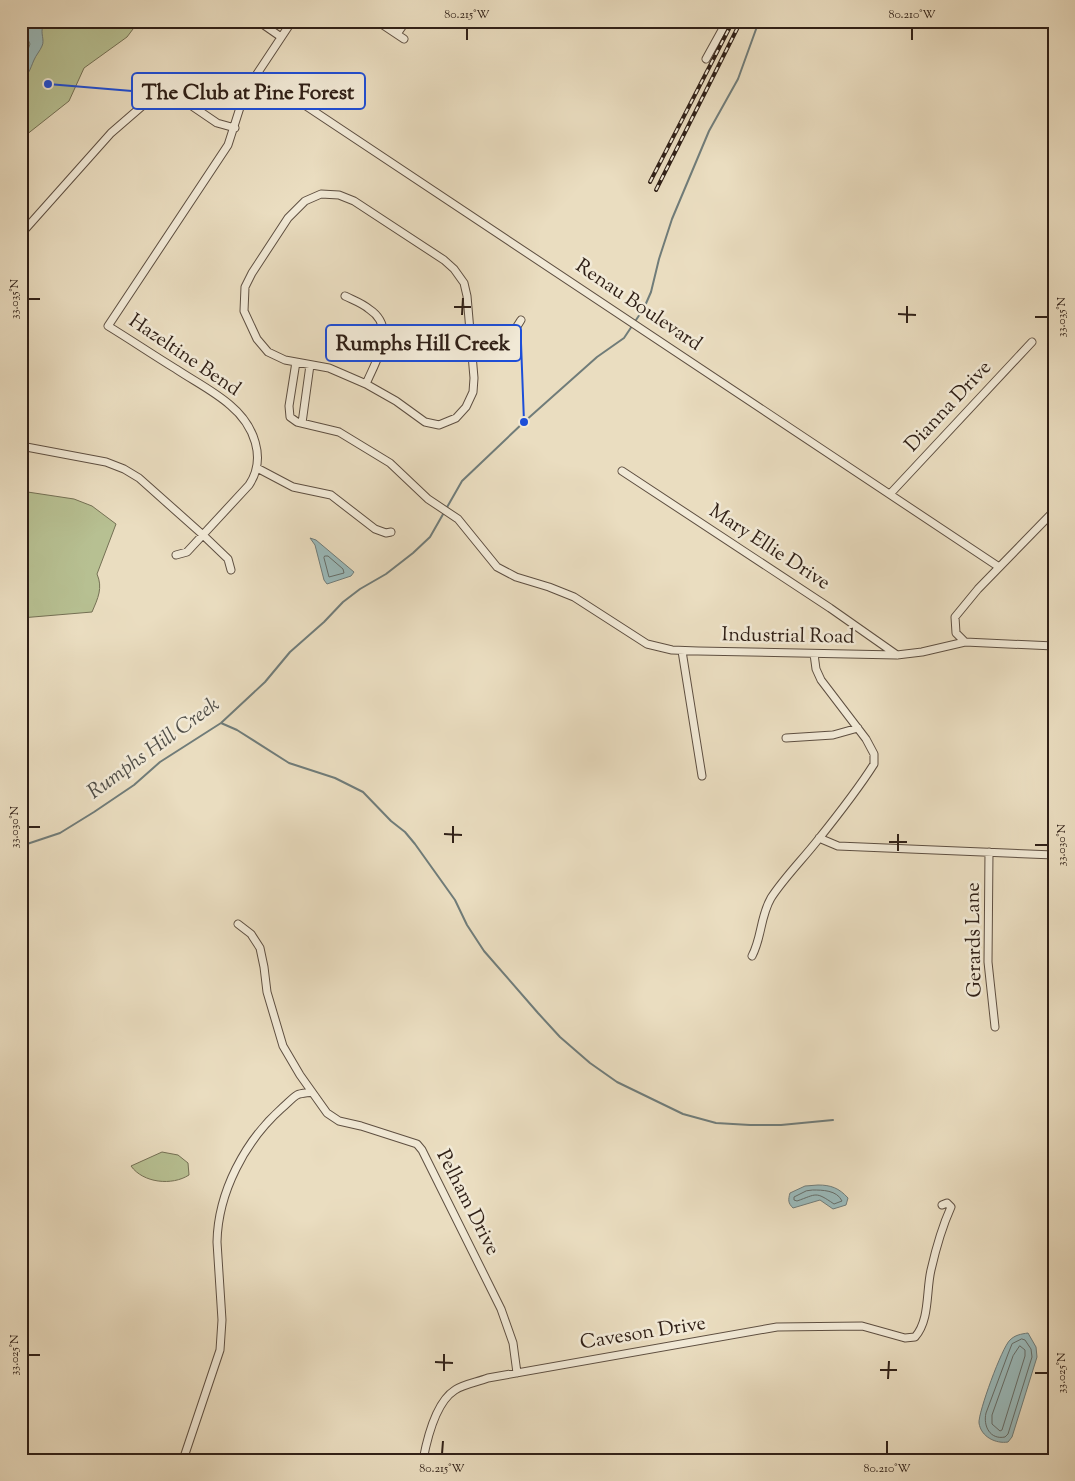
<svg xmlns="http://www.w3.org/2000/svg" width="1075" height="1481" viewBox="0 0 1075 1481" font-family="'Sorts Mill Goudy',serif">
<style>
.green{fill:#b7c092;stroke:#747054}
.water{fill:#9ababb;stroke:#707c79}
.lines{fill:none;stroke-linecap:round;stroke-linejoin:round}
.shore{stroke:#656d69;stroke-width:1}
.stream{stroke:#707c79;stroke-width:2}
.minor-casing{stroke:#5e4f41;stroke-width:9}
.minor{stroke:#f1e9d6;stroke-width:7}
.rail-casing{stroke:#302017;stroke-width:4}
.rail{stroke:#f1e9d6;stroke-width:2;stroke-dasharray:5.5;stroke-linecap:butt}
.ticks{fill:none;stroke:#302017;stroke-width:2}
.labels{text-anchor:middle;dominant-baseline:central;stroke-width:5;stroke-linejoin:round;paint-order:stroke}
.street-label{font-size:20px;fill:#302017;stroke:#f1e9d6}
.water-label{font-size:21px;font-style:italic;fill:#504e48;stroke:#f1e9d6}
.leader{fill:none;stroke:#1d4ed8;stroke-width:2}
.callout-dot{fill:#1d4ed8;stroke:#f1e9d6;stroke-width:2}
.callout{fill:#f1e9d6;stroke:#1d4ed8;stroke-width:2}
.callout-label{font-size:21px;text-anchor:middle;font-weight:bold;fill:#302017}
.neatline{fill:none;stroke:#302017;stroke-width:2}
.ticks-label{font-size:12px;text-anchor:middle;fill:#302017}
</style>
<rect width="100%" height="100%" fill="#eaddc0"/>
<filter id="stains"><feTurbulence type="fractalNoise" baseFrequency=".004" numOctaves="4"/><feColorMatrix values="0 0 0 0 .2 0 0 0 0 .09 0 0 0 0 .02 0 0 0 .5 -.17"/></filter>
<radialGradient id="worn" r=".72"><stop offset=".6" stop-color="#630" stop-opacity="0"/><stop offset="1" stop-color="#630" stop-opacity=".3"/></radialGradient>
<path class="green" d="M21,21H139L127,37L84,68L69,101L21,139Z
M21,491L74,499L92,506L116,524L97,574C103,588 98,598 92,612L21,618Z
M162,1152L178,1155L188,1163L189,1175C172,1186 143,1183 131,1166Z"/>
<path class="water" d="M21,21H35L37,24H41L43,26C40,33 45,40 42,46C40,51 36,55 34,60C30,69 29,75 21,81V76L26,69C23,61 27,53 30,44L26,35L21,33Z
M310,538L316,540L354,572L351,576L327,584L324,580L315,545Z
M818,1185C831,1185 839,1188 848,1198L846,1205L833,1209L820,1200L793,1208C788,1203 788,1200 790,1193L805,1186Z
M1028,1333L1036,1347L1037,1357L1012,1437L1008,1442C996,1444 981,1437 979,1423C978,1413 1002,1347 1010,1340C1015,1335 1021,1334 1028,1333Z"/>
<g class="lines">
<path class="shore" d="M325,556H328L343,569L344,573L329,577L324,558Z
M813,1190C822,1190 837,1190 842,1201L834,1204C815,1191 817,1194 797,1201L794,1200V1197L806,1191Z
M1022,1339L1025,1340L1031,1349L1032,1357L1008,1434L1005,1437C990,1440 983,1426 986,1413L1008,1354L1012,1344Z
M1020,1346L1025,1350V1356L1002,1430L1000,1431L992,1424V1415L1013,1356Z"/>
<path class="stream" d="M221,723L237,730L289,763L335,778L363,792L391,821L405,832L415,844L455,900L467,925L484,951L538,1013L560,1037L590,1063L617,1082L683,1114L716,1123L750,1125H781L833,1120
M21,846L60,833L94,812L134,785L160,762L221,723L265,682L290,652L324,622L343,602L360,589L386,574L413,553L430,537L462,481L524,422L597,357L624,338L644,308L651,292L659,259L672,219L709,131L738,79L759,21"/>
<defs>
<path id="minor" d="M258,21L281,37
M377,21L404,39
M397,34L406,21
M706,59L727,21
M258,74L999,567
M321,194L339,195L354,201L444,260L454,269L464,283L467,296L474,378L473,392L466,407L456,418L439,425L425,422L396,401L366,384L329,368L285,360L268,352L257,339L244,311L245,287L252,273L288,218L305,201Z
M21,234L111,133L156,94L170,91L217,123L235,128
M345,296C353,300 362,303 369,309C398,328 376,360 366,384
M472,349C505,346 503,349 521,320
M296,362L289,406L290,417L297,422L339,432L390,463L428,499L458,519L497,567L516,577L549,587L574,597L647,644L672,650L698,651L897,655L922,652L965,642
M302,423L310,365
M21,446L106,462L124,469L139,478L203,535L228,559L231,570
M257,468L293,487L331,495L375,529L386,533L391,532
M622,471L830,608L897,655
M890,494L1032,342
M1054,511L978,589L955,617L956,633L965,642L1054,646
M176,555L187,552L249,485C267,458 254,425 230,405C214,391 194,381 176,369C153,355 131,340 108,326L228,145L245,92L292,21
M682,651L702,776
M786,738L833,735L858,728
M819,838L838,846L1054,855
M989,852L988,962L995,1027
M238,924L251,934L260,948L264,967L267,992L283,1046L300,1075L327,1113L339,1121L361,1126L417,1144L422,1150L501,1309L513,1343L517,1373
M752,956C762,937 760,917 771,898C784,878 802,860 817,841C837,816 857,791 874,764V754L866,739L821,680L816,669L814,654
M183,1460L220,1350L222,1320L217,1242C218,1192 245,1141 282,1108C287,1104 292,1098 297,1095C301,1093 307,1093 312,1092
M423,1460C427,1439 436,1402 455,1390C464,1384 478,1382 488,1378L777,1327L862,1326L905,1338L915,1337C930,1320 926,1291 931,1270C936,1248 942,1227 951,1207L947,1203L942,1205"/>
</defs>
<use href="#minor" class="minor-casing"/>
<use href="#minor" class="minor"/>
<defs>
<path id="rail" d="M650,182L733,21
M656,190L741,21"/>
</defs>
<use href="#rail" class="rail-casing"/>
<use href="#rail" class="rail"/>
</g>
<path class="ticks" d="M467,40V28M912,40V28M28,299H40M454,307H471M898,314L916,315M462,315L463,298M1035,317H1048M907,323V306M28,827H40M444,834L462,835M889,842H907M453,843V826M1035,845H1048M898,851V834M28,1355H40M435,1362L453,1363M880,1370H897M444,1371V1354M1035,1373H1048M888,1379L889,1361M442,1454L443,1441M887,1454V1441"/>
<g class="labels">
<g class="street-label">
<text transform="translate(638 306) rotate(34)">Renau Boulevard</text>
<text transform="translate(184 356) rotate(34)">Hazeltine Bend</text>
<text transform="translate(949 407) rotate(-47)">Dianna Drive</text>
<text transform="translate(769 548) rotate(33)">Mary Ellie Drive</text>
<text transform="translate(788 637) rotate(1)">Industrial Road</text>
<text transform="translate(975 940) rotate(-91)">Gerards Lane</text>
<text transform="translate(467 1203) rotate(63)">Pelham Drive</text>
<text transform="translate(643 1334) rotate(-9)">Caveson Drive</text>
</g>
<g class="water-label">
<text transform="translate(154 749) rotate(-36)">Rumphs Hill Creek</text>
</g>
</g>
<path class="leader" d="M48 84L132 91M524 422L521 343"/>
<g class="callout-dot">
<circle cx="48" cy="84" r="5"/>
<circle cx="524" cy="422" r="5"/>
</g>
<g class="callout">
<rect x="132" y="73" width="233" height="36" rx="5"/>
<rect x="326" y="325" width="195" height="36" rx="5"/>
</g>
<g class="callout-label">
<text x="248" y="99">The Club at Pine Forest</text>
<text x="423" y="350">Rumphs Hill Creek</text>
</g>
<rect width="1075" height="1481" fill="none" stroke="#eaddc0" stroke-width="55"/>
<rect x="28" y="28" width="1020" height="1426" class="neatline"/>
<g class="ticks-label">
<text x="467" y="18">80.215°W</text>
<text x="912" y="18">80.210°W</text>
<text transform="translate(14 299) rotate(-90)" y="4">33.035°N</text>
<text transform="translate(1061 317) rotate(-90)" y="4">33.035°N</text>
<text transform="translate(14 827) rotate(-90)" y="4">33.030°N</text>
<text transform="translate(1061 845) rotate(-90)" y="4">33.030°N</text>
<text transform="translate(14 1355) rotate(-90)" y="4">33.025°N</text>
<text transform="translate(1061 1373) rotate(-90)" y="4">33.025°N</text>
<text x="442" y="1472">80.215°W</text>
<text x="887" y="1472">80.210°W</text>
</g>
<rect width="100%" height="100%" filter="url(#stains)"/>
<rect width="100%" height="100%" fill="url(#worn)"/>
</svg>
